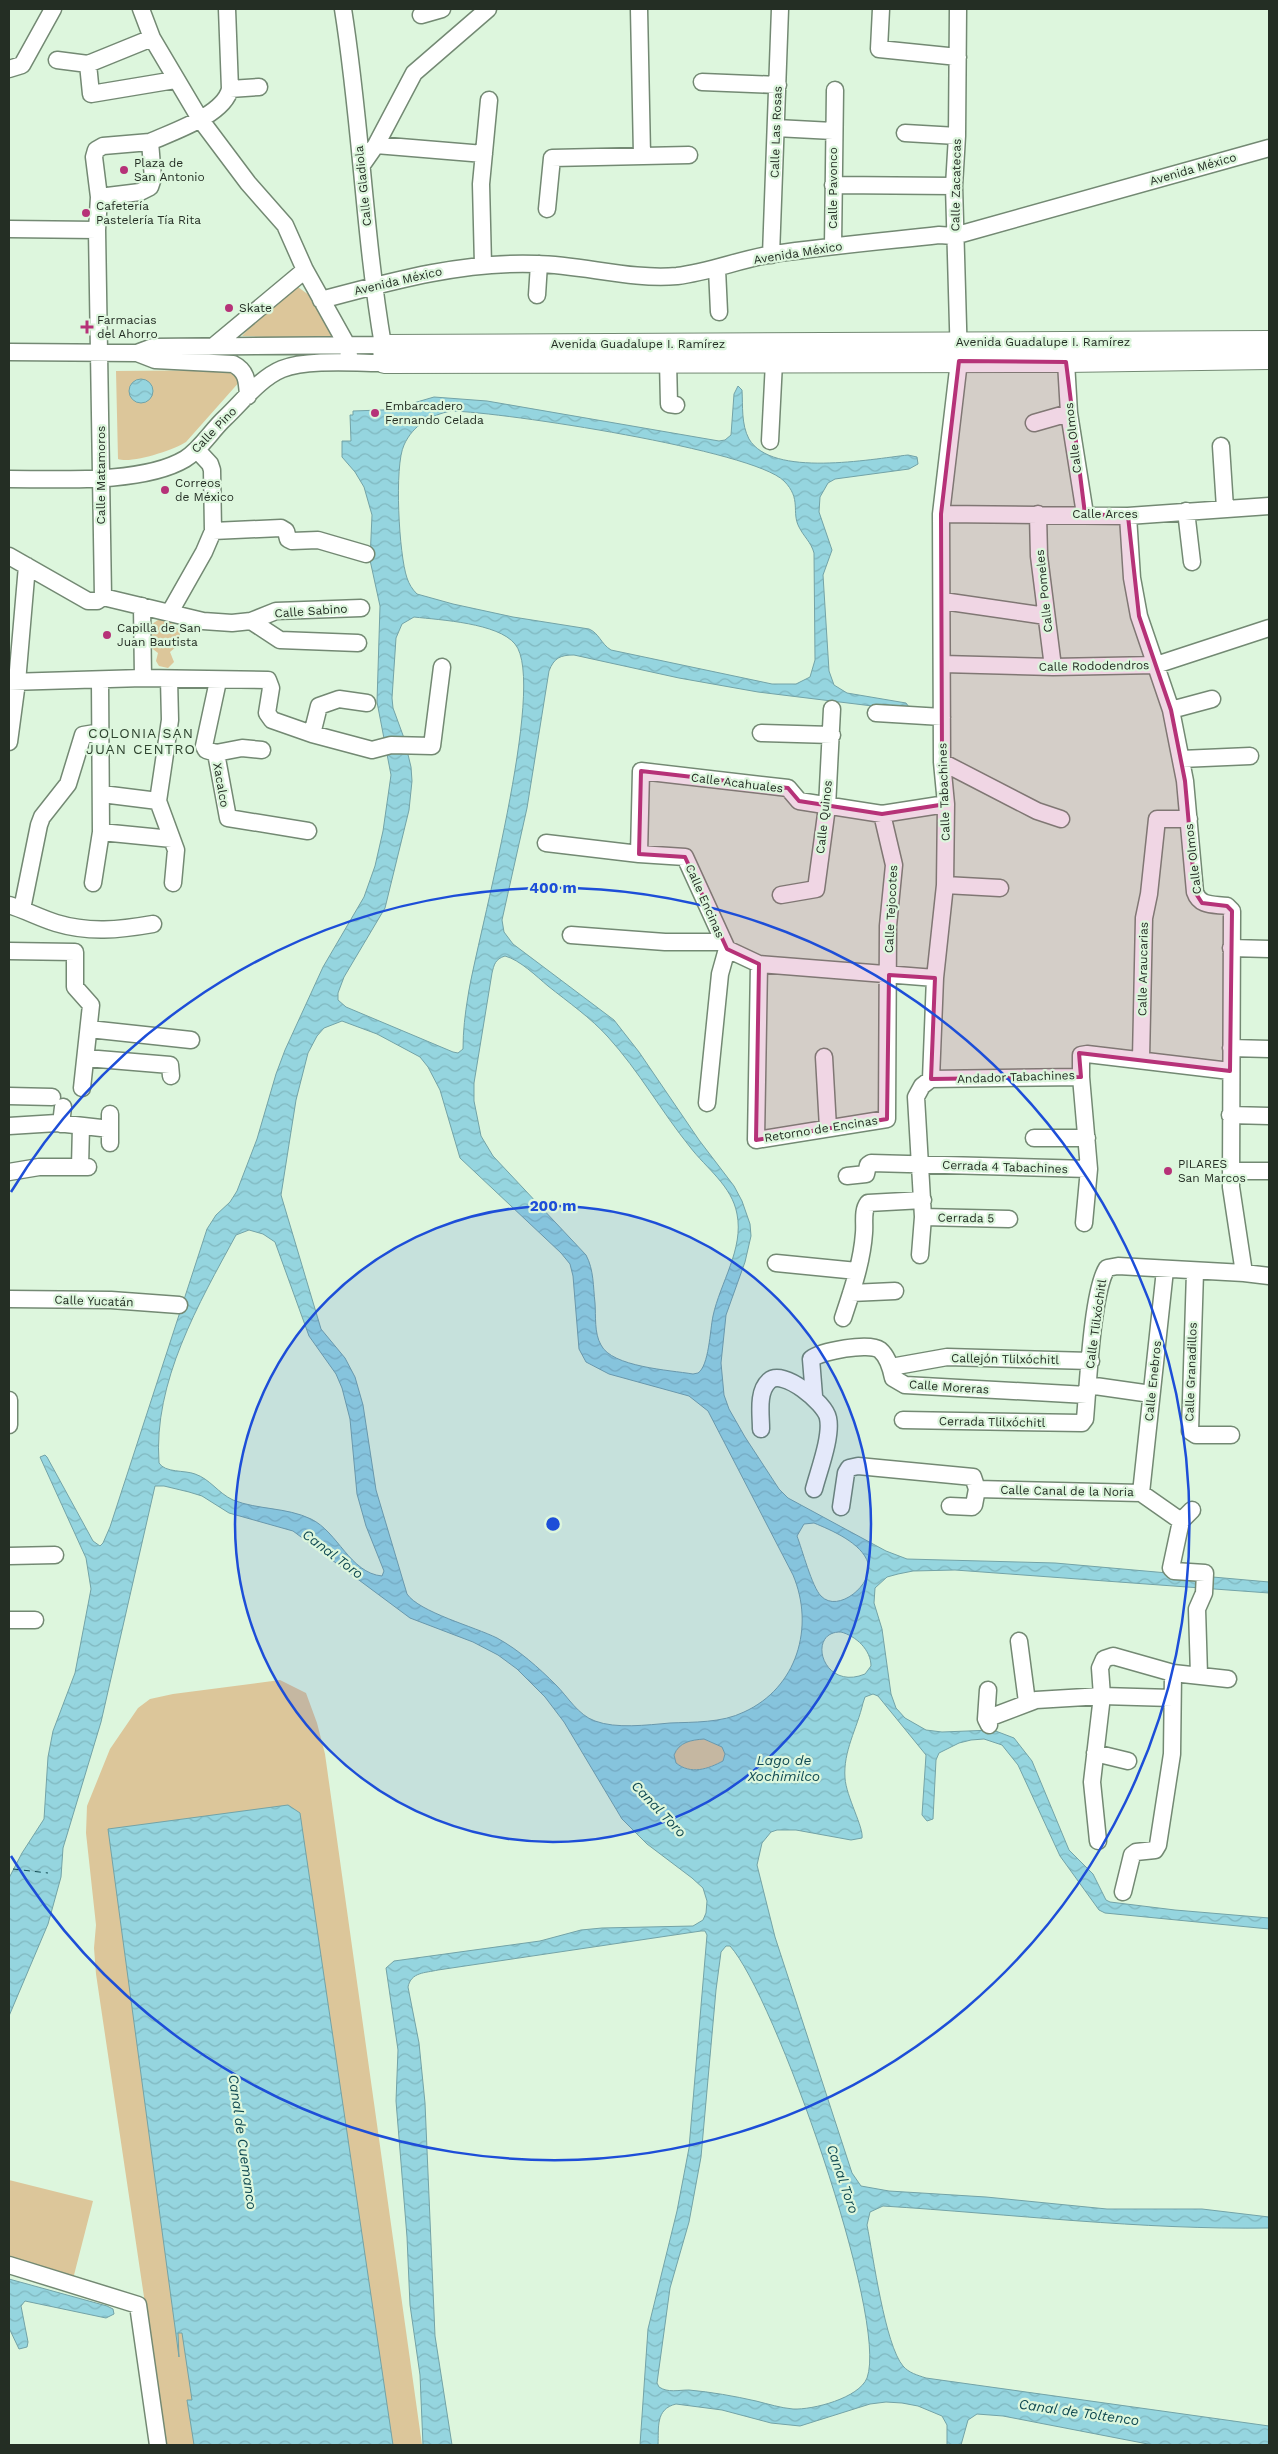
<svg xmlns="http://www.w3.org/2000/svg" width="1278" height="2454" viewBox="0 0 1278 2454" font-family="'Work Sans',sans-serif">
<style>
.green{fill:#dcc69a}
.water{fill:url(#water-waves);stroke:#73a3a7;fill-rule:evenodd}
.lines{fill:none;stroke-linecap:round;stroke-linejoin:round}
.ferry{stroke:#114a52;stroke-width:1;stroke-dasharray:6 5;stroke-linecap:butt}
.minor-casing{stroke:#738973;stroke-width:19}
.major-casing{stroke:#738973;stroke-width:22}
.minor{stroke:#fff;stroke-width:16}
.major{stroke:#fff;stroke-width:20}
.marked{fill:#b63278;fill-opacity:0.2;stroke:#b63278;stroke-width:4;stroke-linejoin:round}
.ring{fill:none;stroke:#1d4ed8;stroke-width:2.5}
.poi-dot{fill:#b63278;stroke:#ddf6dd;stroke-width:2}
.labels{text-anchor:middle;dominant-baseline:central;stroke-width:4.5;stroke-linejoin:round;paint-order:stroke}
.street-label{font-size:12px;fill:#242e24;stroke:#ddf6dd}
.poi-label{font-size:12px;fill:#242e24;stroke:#ddf6dd;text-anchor:start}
.neighbourhood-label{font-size:14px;letter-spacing:1px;fill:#2f4430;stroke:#ddf6dd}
.water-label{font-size:14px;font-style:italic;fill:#114a52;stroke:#ddf6dd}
.centre{fill:#1d4ed8;stroke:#ddf6dd;stroke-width:2.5}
.ring-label{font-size:15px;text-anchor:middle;font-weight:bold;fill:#1d4ed8;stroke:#ddf6dd;stroke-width:4.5;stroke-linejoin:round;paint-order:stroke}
</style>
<defs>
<pattern id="water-waves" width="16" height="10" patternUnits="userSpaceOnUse" patternTransform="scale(1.25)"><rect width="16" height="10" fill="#95d5df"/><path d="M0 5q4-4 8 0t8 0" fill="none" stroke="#80b7bf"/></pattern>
</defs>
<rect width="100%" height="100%" fill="#ddf6dd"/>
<path class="green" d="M291,282L320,303L338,340L242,336Z
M235,370L241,380L186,442C174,450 131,464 118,459L116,371Z
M158,620C169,619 176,623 180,634L177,646L170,652L174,662L168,668L159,666L156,661L158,653L149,646V626Z
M280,1680L306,1693L317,1723L325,1754L422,2445H166L96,1974L94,1948L96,1925L86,1833L87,1806L110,1749L138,1708L150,1699L173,1694Z
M704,1739L722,1747L725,1754L723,1761C708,1769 691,1775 676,1763L674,1755C679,1742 691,1740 704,1739Z
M9,2180L93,2201L73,2279L9,2262Z"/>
<path class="water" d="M129 391a12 12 0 1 1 24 0a12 12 0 1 1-24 0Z
M738,386L742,390C743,406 741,424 749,439C772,478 871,459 908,455L917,457L918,464L909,469L835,479L828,483L820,497L819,512L832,550L823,575L829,671L834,685L847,693L906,703L909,707L905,710L758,692L679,678L574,655C560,655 554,658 549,671L527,808L502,920L504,932L513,944L614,1020L639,1052L699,1140L734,1186L742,1201L750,1224L751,1236L745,1262L726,1315L721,1363L724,1395L729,1409L745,1437L779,1489L788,1498L886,1551L907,1559L1055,1563L1269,1582V1593L955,1570L913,1571L898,1574L887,1577L875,1588L874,1603L882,1629L891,1694L896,1708L905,1718L926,1730L942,1732L993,1730L1014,1738L1032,1761L1069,1850L1093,1874L1106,1900L1110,1902L1175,1910L1269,1918V1929L1105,1913L1099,1910L1060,1856L1018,1765L1002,1745L984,1739L971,1740L959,1743L939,1753L936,1760L933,1819L927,1821L922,1815L926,1755L878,1696L873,1694L865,1697L863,1703C857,1729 843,1751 845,1778C846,1796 864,1828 862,1838L851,1840L796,1830H777L771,1832L762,1843L757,1865L775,1937L852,2173L861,2186L889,2191L986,2197L1107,2209H1202L1269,2217V2228C1142,2230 1010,2214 883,2206L870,2212L867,2225C873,2255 885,2345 903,2366C909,2373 917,2375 926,2378L1269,2426V2445H1153L1003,2416L977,2414L968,2420L961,2445H947V2425L942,2416L918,2406L902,2403L886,2402L870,2404L800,2426L771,2423L722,2410L676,2404C655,2409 659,2428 658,2445H640L648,2329L677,2211L689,2148L707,1935L705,1931H701L438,1970C425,1973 411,1972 408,1987L419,2043L425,2103L435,2336L452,2445H423L420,2375L410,2305L407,2237L396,2101L398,2050L386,1968L394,1961L540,1941L581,1930L602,1928L693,1926L703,1920L706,1913L707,1901L703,1888L692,1878L647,1844L622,1819L564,1722L545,1697L517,1669L498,1655L473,1642L410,1618L293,1531L229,1513L202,1496L189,1492L164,1486H155L101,1722L63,1848L61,1877L48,1924L9,2016V1878L22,1853L44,1819L48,1757L53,1731L75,1673L91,1589L86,1558L40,1457L45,1455L47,1457L93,1541L100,1546L103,1543L110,1527L207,1229L216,1215L230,1202L237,1191L257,1139L276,1074L285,1050L323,967L364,897L375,866L383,831L391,775L377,702L380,606L370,560L372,515L364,487L355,472L342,457V441H351L350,415H353V411L409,409L410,404L434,397L487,401L719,441L725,440L731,435L734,394ZM451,411C503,412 753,450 784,481C802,499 791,512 799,527C804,537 811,542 814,553L815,660L810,677L796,684H772L611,650C601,644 599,633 589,629L513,617L453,604L417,594C412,589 409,584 407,578C399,555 394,466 404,445C413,425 431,415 451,411ZM414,617C441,620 498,623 515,644C548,683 477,938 468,996C465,1014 463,1031 463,1049L458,1053L453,1052L346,1007L338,1000V993L344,977L385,908L409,810L412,781L411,767L404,738L393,708L392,698L396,638L402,624ZM505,956C520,960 536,976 548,986C568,1002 591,1018 608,1037C639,1071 661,1111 690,1147C706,1168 732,1186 737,1214C744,1249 720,1283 713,1316C710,1330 709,1366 698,1373L693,1374C669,1370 612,1367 601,1345C594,1333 596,1316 595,1303C593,1286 594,1270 586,1255L493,1156L481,1136L474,1101V1083L492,973C494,965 495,959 505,956ZM342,1021L377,1034L420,1057L428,1067L440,1090L460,1158L561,1253L570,1264L573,1276L579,1349L586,1362L609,1374L689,1396L708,1411L793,1575C815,1627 797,1688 744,1712C722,1723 693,1722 670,1723C647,1725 616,1729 595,1721C578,1715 568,1697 556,1685C539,1668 519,1650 497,1638C475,1627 419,1612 407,1594L376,1490L363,1405L355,1377L345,1358L321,1329L281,1195L296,1100L308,1053L317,1036L324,1028ZM249,1230L263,1234L275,1242L309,1336L336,1374L342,1388L350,1419L357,1494L366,1526L384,1571L382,1576C350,1573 338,1532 311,1519C286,1507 258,1510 233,1500C218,1493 210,1479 195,1474C185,1470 165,1473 159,1463C153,1382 199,1303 236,1235ZM814,1523C831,1530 862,1543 868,1563C874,1584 838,1614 821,1596C812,1587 802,1549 797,1536L804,1524ZM841,1632C856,1636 871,1650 871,1666L865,1674C822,1692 806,1631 841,1632ZM704,1739L722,1747L725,1754L723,1761C708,1769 691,1775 676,1763L674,1755C679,1742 691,1740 704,1739ZM726,1946H730C774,1994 889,2319 867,2378C859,2398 813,2410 793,2409C781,2408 768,2404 756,2401C734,2396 711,2392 689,2390C678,2390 668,2393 659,2387L657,2383L670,2288L689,2222L701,2157L716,1990L721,1952Z
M288,1805L300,1813L393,2445H194L187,2400H192L182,2333H178L179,2357L108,1829Z
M9,2279L107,2306L113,2309L114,2314L106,2318L25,2301L21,2306L28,2342L27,2347L19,2349L9,2328Z"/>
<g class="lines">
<path class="ferry" d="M13,1869L48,1873"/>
<defs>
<path id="minor" d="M141,9L152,38L200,119L248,183L285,225L305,270L348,347L349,356
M639,9L642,155
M881,9L879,49L958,57
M421,15L442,9
M57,60L88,64
M88,64L91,94L175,80
M88,64L152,38
M9,69L22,65L53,9
M702,82L778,85
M230,89L259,87
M776,128L833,131
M905,133L957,136
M376,145L484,154
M362,165L376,145L414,73L488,9
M833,185L954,186
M99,197L140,192L150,187L153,178L150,142C174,131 224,115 230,89L227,9
M547,209L552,158L689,155
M9,229L97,230
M833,246L835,90
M771,255L780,9
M483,265L481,184L489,100
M717,269L719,312
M537,295L539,264
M321,300C392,281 464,261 537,264C584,265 630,280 677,276C710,272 741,259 773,254C828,246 884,241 939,235L954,236L1269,148
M215,345L305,270
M9,352L137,353L153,347L383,345C364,234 361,121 343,9
M137,353L155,360L233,364C247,371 247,381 248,396
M668,361L669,404L676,405
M1066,362L1069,413L1085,514
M1034,423L1069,413
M770,441L774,362
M1221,446L1225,508
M9,479C58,479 143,484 185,459C201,449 211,431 225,418C242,402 260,378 282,369C307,359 357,363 384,363
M1186,511L1192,562
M941,514L1128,516L1269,506
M1038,514L1039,556L1053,667
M1128,516L1132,578L1139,616L1171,710L1185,781L1195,892C1200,907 1214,904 1227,906L1232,911L1231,1187L1244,1273
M213,531L281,528L286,531L288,539L292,541L318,540L366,554
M9,556L88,601H97L103,597L203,621L232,623L251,621L276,611L361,608
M103,597L97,230L99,197L94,157L96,150L103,146L150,142
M943,601L1046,616
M142,606L143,678
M170,612L204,552L213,531L212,470L210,464L197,450
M251,621L280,640L358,643
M943,664L1053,667L1156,665L1269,628
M169,679L170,720L158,801L176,850L173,883
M218,681L204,746L206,750L216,753L228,818L308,831
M9,682L143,678L268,680L271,688L267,713L272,720L312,734L372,750L391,745L432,746L442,667
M1171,710L1212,699
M876,713L942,717
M761,733L832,735
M312,734L319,706L339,699L367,703
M9,742L17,682L27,566
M216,753L242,748L262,750
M1181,759L1250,756
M942,762L1037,811L1061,819
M102,794L158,801
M101,832L172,839
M546,843L639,854L685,857L727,949L759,964L935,978
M639,854L641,771L788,788L799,801L882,814L946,804
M93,883L101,832L100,681
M945,885L1000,888
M781,895L816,889L827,807L832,709
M9,905C25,910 40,918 56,923C89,933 119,930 153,924
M22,909L39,825L42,817L68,784L83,735L101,732
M571,935L665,942H723
M1231,948L1269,949
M9,951L75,952V987L91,1005L82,1088
M759,964L756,1140L887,1119L888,926L894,865L882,814
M89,1029L191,1040
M1231,1048L1269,1049
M824,1057L828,1128
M86,1058L170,1065L171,1076
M1141,1059L1144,918L1149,894L1157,819H1189
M1081,1077L1089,1169L1084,1223
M931,1079L1081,1077V1055L1087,1054L1230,1071
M9,1096L52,1097
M707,1103L720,974L727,949
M1230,1115L1269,1116
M61,1124L63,1107
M9,1126L57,1123L110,1129
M1034,1138H1087
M110,1143V1114
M80,1167L81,1126
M1231,1171H1269
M9,1172L39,1167H88
M847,1176L866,1174L868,1165L871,1163L1089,1169
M923,1217L1009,1219
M920,1255L923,1217L916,1097L922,1086L931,1079L935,978L945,885L946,804L942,762L941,514L959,361L954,186L957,136L958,9
M776,1263L857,1271
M1195,1272L1190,1431L1196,1435H1231
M851,1293L895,1291
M9,1299L111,1300L179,1305
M843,1318C852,1291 862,1262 864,1233C865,1223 862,1211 868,1203L923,1200
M891,1367L947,1357L1091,1361
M1088,1385L1151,1394
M814,1396L811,1359C821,1351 869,1342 880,1350C888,1357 891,1368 893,1378L905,1385L1087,1395
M9,1400V1425
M903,1420L1082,1423L1085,1419C1088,1387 1092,1291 1107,1268L1118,1266L1244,1273L1269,1276
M761,1429C761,1414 757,1392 769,1381C783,1368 825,1403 828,1418C832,1436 819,1470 814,1489
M977,1489L1141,1493L1181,1521L1192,1510
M1141,1493L1165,1270
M841,1507L846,1473L849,1468L858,1466L973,1477L977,1489L974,1505L972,1507L950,1506
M1181,1521L1171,1568L1174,1571L1205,1573L1204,1593L1197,1609L1199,1675
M9,1556L55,1555
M9,1620H35
M1019,1641L1027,1702
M988,1690L986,1719L989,1725
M986,1719L1036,1700L1102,1696L1172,1698
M1095,1753L1128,1761
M1098,1841L1092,1782L1102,1696L1100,1668L1104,1659L1113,1656L1173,1673L1228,1679
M1123,1892L1132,1855L1136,1852L1155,1850L1158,1845L1172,1754L1173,1673
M9,2265L138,2305L158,2445"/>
<path id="major" d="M1269,341L383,345L384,363L1066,362L1269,359"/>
</defs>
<use href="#minor" class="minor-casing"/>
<use href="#major" class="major-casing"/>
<use href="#minor" class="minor"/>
<use href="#major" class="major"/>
</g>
<path class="marked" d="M959,361L1066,362L1085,514L1128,516L1139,616L1171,710L1185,781L1195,892L1202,903L1227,906L1232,911L1230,1071L1079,1053L1081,1077L931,1079L935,978L889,975L887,1119L756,1140L759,964L727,949L685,857L639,854L641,771L788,788L799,801L882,814L946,804L942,762L941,514Z"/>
<circle cx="553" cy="1524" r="318" fill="#1d4ed8" fill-opacity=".12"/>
<g class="ring">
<circle cx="553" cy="1524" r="318"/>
<path d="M11 1192A636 636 0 1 1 11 1856"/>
</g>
<g class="poi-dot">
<circle cx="124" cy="170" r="5"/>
<circle cx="86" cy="213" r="5"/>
<circle cx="229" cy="308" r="5"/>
<path d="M84.5 319.5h5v5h5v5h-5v5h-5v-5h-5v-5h5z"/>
<circle cx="375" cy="413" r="5"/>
<circle cx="165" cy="490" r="5"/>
<circle cx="107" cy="635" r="5"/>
<circle cx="1168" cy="1171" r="5"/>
</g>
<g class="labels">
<g class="street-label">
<text transform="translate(776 132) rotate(-88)">Calle Las Rosas</text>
<text transform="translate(1193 169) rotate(-16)">Avenida México</text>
<text transform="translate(956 185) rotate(-89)">Calle Zacatecas</text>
<text transform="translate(363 186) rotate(-96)">Calle Gladiola</text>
<text transform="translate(833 188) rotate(-90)">Calle Pavonco</text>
<text transform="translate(798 253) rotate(-9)">Avenida México</text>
<text transform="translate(398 281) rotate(-13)">Avenida México</text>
<text x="1043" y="342">Avenida Guadalupe I. Ramírez</text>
<text x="638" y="344">Avenida Guadalupe I. Ramírez</text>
<text transform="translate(214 430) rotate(-46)">Calle Pino</text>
<text transform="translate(1073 438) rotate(-97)">Calle Olmos</text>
<text transform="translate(101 475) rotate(-90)">Calle Matamoros</text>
<text x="1105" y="514">Calle Arces</text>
<text transform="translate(1044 591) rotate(-96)">Calle Pomeles</text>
<text transform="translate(311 611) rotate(-4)">Calle Sabino</text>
<text transform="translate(1094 666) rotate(-1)">Calle Rododendros</text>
<text transform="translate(737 783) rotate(7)">Calle Acahuales</text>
<text transform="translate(221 785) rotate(80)">Xacalco</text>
<text transform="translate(944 792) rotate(-92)">Calle Tabachines</text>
<text transform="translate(824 817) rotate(-84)">Calle Quinos</text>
<text transform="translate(1193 859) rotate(-97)">Calle Olmos</text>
<text transform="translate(705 901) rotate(66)">Calle Encinas</text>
<text transform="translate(891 909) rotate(-87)">Calle Tejocotes</text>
<text transform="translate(1143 969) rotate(-89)">Calle Araucarias</text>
<text transform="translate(1016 1077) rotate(-2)">Andador Tabachines</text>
<text transform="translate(821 1129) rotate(-9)">Retorno de Encinas</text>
<text transform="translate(1005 1167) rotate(2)">Cerrada 4 Tabachines</text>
<text transform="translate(966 1218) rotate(1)">Cerrada 5</text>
<text transform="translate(94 1301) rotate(2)">Calle Yucatán</text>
<text transform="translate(1096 1324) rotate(-82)">Calle Tlilxóchitl</text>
<text transform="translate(1005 1359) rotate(1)">Callejón Tlilxóchitl</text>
<text transform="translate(1191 1372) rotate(-88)">Calle Granadillos</text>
<text transform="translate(1153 1381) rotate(-84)">Calle Enebros</text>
<text transform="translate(949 1387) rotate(4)">Calle Moreras</text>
<text transform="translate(992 1422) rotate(1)">Cerrada Tlilxóchitl</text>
<text transform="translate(1067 1491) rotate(1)">Calle Canal de la Noria</text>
</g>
<g class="poi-label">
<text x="134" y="163">Plaza de<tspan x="134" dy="14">San Antonio</tspan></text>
<text x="96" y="206">Cafetería<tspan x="96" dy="14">Pastelería Tía Rita</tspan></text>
<text x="239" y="308">Skate</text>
<text x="97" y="320">Farmacias<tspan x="97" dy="14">del Ahorro</tspan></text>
<text x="385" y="406">Embarcadero<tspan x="385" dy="14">Fernando Celada</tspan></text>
<text x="175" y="483">Correos<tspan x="175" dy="14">de México</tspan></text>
<text x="117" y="628">Capilla de San<tspan x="117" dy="14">Juan Bautista</tspan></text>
<text x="1178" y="1164">PILARES<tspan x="1178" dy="14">San Marcos</tspan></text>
</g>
<g class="neighbourhood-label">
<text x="141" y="733">COLONIA SAN<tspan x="141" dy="16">JUAN CENTRO</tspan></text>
</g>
<g class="water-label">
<text transform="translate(333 1554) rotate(37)">Canal Toro</text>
<text x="784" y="1760">Lago de<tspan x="784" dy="16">Xochimilco</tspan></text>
<text transform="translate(659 1809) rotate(46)">Canal Toro</text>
<text transform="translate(243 2142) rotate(82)">Canal de Cuemanco</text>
<text transform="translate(843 2179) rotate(71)">Canal Toro</text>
<text transform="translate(1079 2412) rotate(8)">Canal de Toltenco</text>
</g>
</g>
<circle cx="553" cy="1524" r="8" class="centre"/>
<g class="ring-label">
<text x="553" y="893">400 m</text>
<text x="553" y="1211">200 m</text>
</g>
<rect width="1278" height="2454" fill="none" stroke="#242e24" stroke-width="20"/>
</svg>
